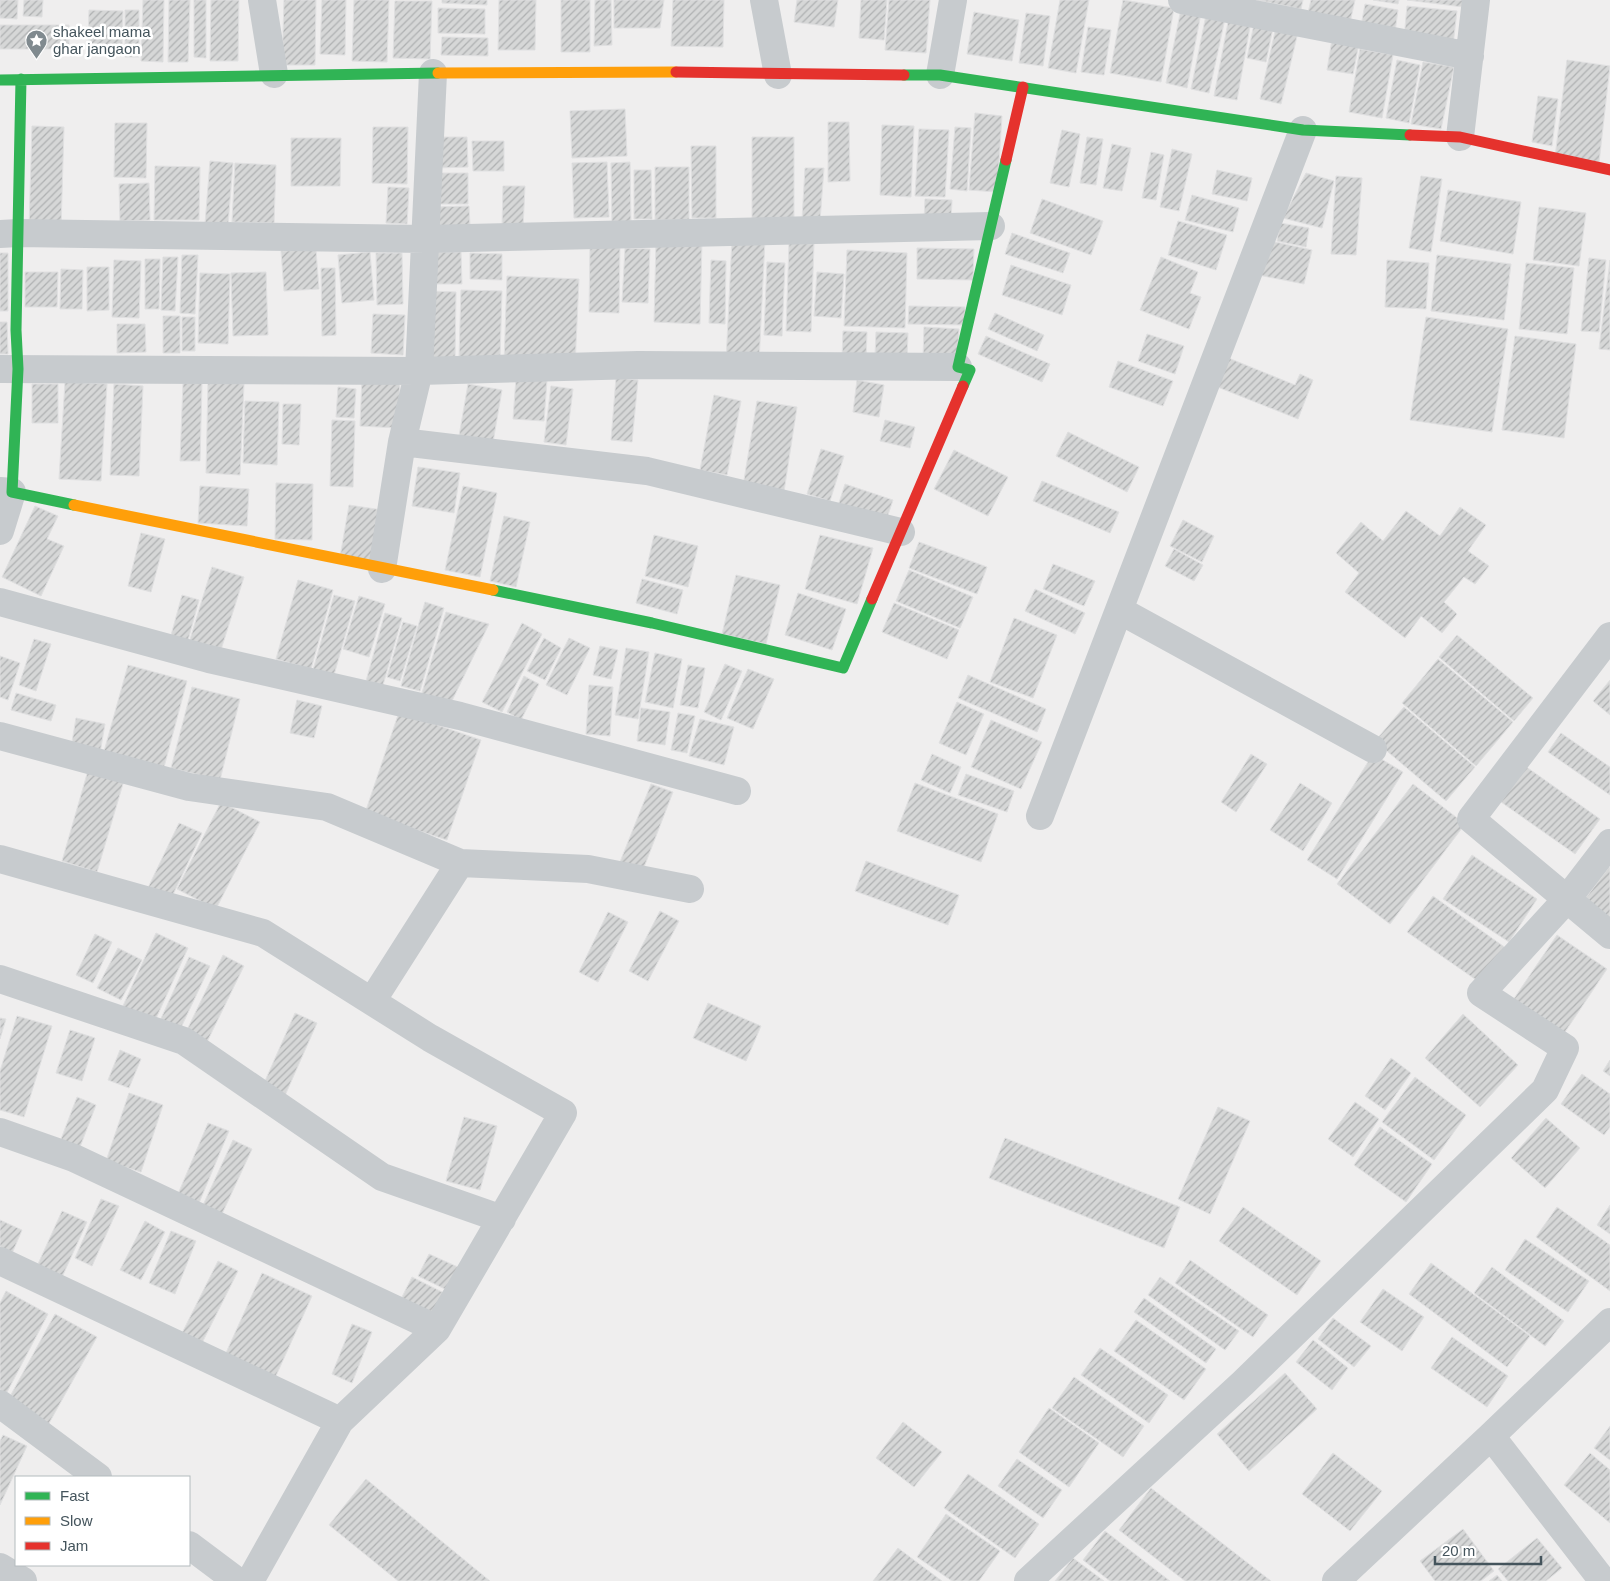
<svg xmlns="http://www.w3.org/2000/svg" width="1610" height="1581" viewBox="0 0 1610 1581" font-family="Arial,sans-serif">
<style>
.building{fill:url(#building-hatch);stroke:#e0e0e1}
.lines{fill:none;stroke-linecap:round;stroke-linejoin:round}
.street{stroke:#c7cbce;stroke-width:28}
.fast{stroke:#30b455;stroke-width:11}
.slow{stroke:#ff9f0a;stroke-width:11}
.jam{stroke:#e5322d;stroke-width:11}
.labels{text-anchor:middle;dominant-baseline:central;stroke-width:5;stroke-linejoin:round;paint-order:stroke}
.poi-label{font-size:15px;fill:#44545c;stroke:#fff;text-anchor:start}
</style>
<defs>
<pattern id="building-hatch" width="6" height="6" patternUnits="userSpaceOnUse" patternTransform="scale(1.25)"><rect width="6" height="6" fill="#d6d7d7"/><path d="M-1 1l2-2M0 6l6-6M5 7l2-2" fill="none" stroke="#afb1b2"/></pattern>
</defs>
<rect width="100%" height="100%" fill="#efeeee"/>
<path class="building" d="M0,0H18L17,19L0,18Z
M24,0H43L42,17L23,16Z
M143,0H164L163,62L141,61Z
M169,0H190L188,62H168Z
M194,0H206V58L194,57Z
M211,0H239L238,61H210Z
M284,0H316L315,65H282Z
M322,0H346L345,55L320,54Z
M354,0H389L387,62L352,61Z
M442,0H487V5L442,3Z
M499,0H536L535,50H498Z
M561,0H590V52H561Z
M595,0H611L612,45L594,46Z
M614,0H664L660,28H614Z
M673,0H724L723,47L671,46Z
M797,0H838L834,27L794,22Z
M861,0H887L884,40L859,38Z
M889,0H930L926,53L885,50Z
M1060,0H1089L1076,73L1048,68Z
M1123,0L1174,8L1161,82L1110,73Z
M1257,0H1303L1301,9Z
M1311,0H1355L1349,27L1307,17Z
M1373,0H1399L1398,4Z
M1407,0H1464L1463,7Z
M395,1H432L430,59L393,58Z
M1365,4L1398,10L1395,32L1361,26Z
M1407,6L1457,11L1453,45L1404,39Z
M438,8L485,9V34L438,33Z
M1181,9L1201,13L1187,88L1166,83Z
M89,10L123,11L122,45L88,44Z
M125,10H139V57H125Z
M1207,10L1226,14L1209,93L1191,89Z
M974,12L1019,20L1012,61L967,54Z
M1026,13L1050,16L1043,66L1019,63Z
M1229,17L1251,21L1237,100L1214,96Z
M1254,24L1273,28L1266,62L1247,58Z
M0,25H69V49H0Z
M1088,27L1111,30L1104,75L1081,72Z
M1276,27L1298,32L1281,104L1260,99Z
M1333,33L1360,38L1353,74L1327,70Z
M442,37L488,38V56L441,55Z
M1360,49L1393,55L1382,118L1349,112Z
M1397,60L1420,65L1409,123L1386,118Z
M1567,60L1610,66L1599,163L1555,157Z
M1423,62L1454,67L1441,129L1411,124Z
M1538,96L1558,99L1552,146L1532,142Z
M625,109L627,156L572,158L570,111Z
M975,113L1002,116L997,192L969,190Z
M828,122H849L850,181L828,182Z
M115,123H147L146,178L114,177Z
M882,125L914,126L911,197L880,195Z
M32,126L64,127L61,229H29Z
M373,127H408L407,184L372,183Z
M955,127L971,128L967,191L950,189Z
M919,129L949,130L945,197L915,196Z
M1062,130L1080,134L1069,187L1050,183Z
M434,137H467L468,167L435,168Z
M752,137H794V227L752,228Z
M1087,137L1103,139L1096,185L1080,183Z
M291,138H341L340,186H291Z
M472,141H504V171H473Z
M1112,144L1131,148L1122,191L1103,188Z
M691,146H716V218H692Z
M1172,149L1192,154L1179,211L1160,207Z
M1151,152L1164,155L1156,200L1142,198Z
M210,161L233,163L228,225L205,224Z
M607,162L609,217L574,218L572,163Z
M630,162L631,225H612L611,163Z
M235,163L276,165L274,223L232,222Z
M155,166L200,167L199,220H154Z
M655,167H689V220H655Z
M805,168H824L820,221L802,220Z
M634,170H651L652,219H634Z
M1217,170L1252,178L1247,201L1212,194Z
M433,173H468V204H433Z
M1306,173L1334,181L1322,228L1283,218Z
M1336,176L1362,178L1356,255L1331,254Z
M1421,176L1442,179L1431,252L1409,248Z
M149,183L150,220L120,221L119,184Z
M503,186H525L523,228L502,227Z
M388,187L409,188L407,224L386,223Z
M1448,190L1521,202L1513,254L1440,241Z
M1192,195L1239,208L1233,232L1185,220Z
M925,199L952,200L951,222L924,221Z
M1042,199L1103,221L1091,255L1030,233Z
M469,206L470,226H434L433,207Z
M1539,207L1586,213L1579,266L1533,260Z
M1178,221L1227,235L1216,270L1168,255Z
M1280,223L1309,228L1306,247L1277,241Z
M1012,233L1070,253L1063,273L1005,254Z
M732,239L765,240L759,363L726,361Z
M1266,240L1312,250L1304,284L1258,275Z
M656,241L702,242L700,324L654,322Z
M789,243L814,244L811,332L786,331Z
M590,246H620L619,313L589,312Z
M625,248L650,249L648,303L622,302Z
M917,248L974,249L973,280L917,279Z
M316,250L319,289L284,291L281,251Z
M847,250L907,253L905,328L844,326Z
M370,252L374,300L342,303L338,255Z
M431,252H461L462,284H432Z
M0,253H8V311H0Z
M376,253H402L403,304L377,305Z
M470,253L502,254V280L470,279Z
M182,255H198L195,314L180,313Z
M1437,255L1511,264L1504,320L1431,311Z
M163,257H178L175,311L161,310Z
M1161,257L1198,272L1190,293L1201,297L1189,329L1140,310Z
M1589,258L1606,260L1599,332L1581,331Z
M145,259H160L159,309H145Z
M114,260L141,261L139,318L112,317Z
M711,260L726,261L725,324L709,323Z
M1387,260L1429,263L1426,309L1385,307Z
M1610,260V350L1599,349Z
M767,262L785,263L782,336L764,335Z
M1526,263L1574,268L1567,334L1519,329Z
M1011,265L1071,285L1062,315L1002,295Z
M87,267H109V310L87,311Z
M321,268H335L336,335L322,336Z
M61,269L83,270L82,309H60Z
M25,272H58L57,307H25Z
M266,272L268,335L233,336L231,273Z
M817,272L844,274L841,318L814,316Z
M200,273L230,274L228,344L198,343Z
M507,276L579,279L575,366L504,364Z
M461,290L502,291L500,359L459,358Z
M428,291L456,292L455,359H428Z
M909,306L965,307V325L908,324Z
M995,313L1044,335L1037,351L988,329Z
M373,314L405,315L403,355L371,353Z
M163,316H180V353H163Z
M182,317H195V351H182Z
M1426,317L1508,329L1492,432L1410,420Z
M0,322H7L8,354H0Z
M117,324H145L146,352L117,353Z
M924,327L959,329L957,359L923,358Z
M843,331L867,332L866,359L842,358Z
M876,332L908,333L907,357L875,356Z
M1147,334L1184,346L1175,374L1138,361Z
M986,336L1050,364L1042,382L978,354Z
M1515,336L1576,344L1564,438L1502,430Z
M1226,357L1295,385L1300,374L1313,380L1298,419L1215,386Z
M1118,361L1173,381L1163,406L1109,387Z
M362,378L400,379L398,428L360,426Z
M516,378L547,380L544,421L513,419Z
M616,378L638,380L632,442L611,440Z
M857,380L884,385L879,417L853,412Z
M65,382L107,384L101,481L59,479Z
M208,382L244,384L240,475L206,473Z
M183,383H202L200,461H180Z
M32,384H58V423H32Z
M114,384L143,386L139,476L110,475Z
M468,384L502,390L492,448L458,442Z
M551,386L573,389L566,445L544,442Z
M338,387L356,389L354,418L336,417Z
M714,395L741,401L727,475L700,470Z
M245,401L279,402L277,465L243,463Z
M757,401L797,407L783,498L742,492Z
M283,404H301L299,445L282,444Z
M332,420L355,421L353,487L330,486Z
M885,420L915,427L910,448L880,441Z
M1068,432L1139,467L1127,492L1056,456Z
M821,449L844,456L830,501L807,494Z
M954,450L1008,477L988,516L934,489Z
M418,467L460,473L454,513L412,506Z
M1042,481L1119,512L1110,533L1033,501Z
M276,483L313,484L312,540L275,539Z
M845,484L893,500L885,524L837,509Z
M200,486L249,489L247,526L198,523Z
M463,486L497,493L480,577L445,570Z
M349,505L389,511L381,563L340,557Z
M35,506L58,516L47,539L64,546L41,596L2,577Z
M1460,507L1486,525L1468,551L1489,566L1475,584L1464,577L1444,602L1457,614L1442,633L1421,616L1405,638L1345,592L1359,573L1336,553L1361,522L1383,541L1406,511L1440,536Z
M504,516L530,522L516,587L490,581Z
M1183,520L1214,536L1202,562L1170,546Z
M141,533L165,539L151,592L128,586Z
M654,535L698,546L688,587L645,576Z
M820,535L873,548L857,604L805,589Z
M919,542L987,567L977,594L909,568Z
M1174,549L1203,565L1194,581L1165,566Z
M1053,564L1095,581L1084,606L1043,589Z
M212,567L244,577L219,656L188,646Z
M909,570L973,597L960,628L896,601Z
M736,575L780,585L766,644L722,634Z
M642,579L683,590L677,614L636,603Z
M298,580L333,590L311,669L276,659Z
M1035,589L1085,613L1075,634L1025,611Z
M798,593L846,609L832,650L785,635Z
M182,595L199,600L187,644L170,639Z
M334,595L355,601L334,675L313,670Z
M359,596L385,604L369,657L343,649Z
M425,602L444,608L420,691L401,686Z
M894,603L959,630L947,659L882,632Z
M446,612L489,624L450,705L421,696Z
M385,613L402,618L383,685L366,681Z
M1014,618L1057,635L1033,698L990,682Z
M403,622L417,626L400,681L387,677Z
M522,623L542,634L502,712L482,702Z
M1457,635L1533,698L1514,721L1439,657Z
M544,638L561,648L545,680L527,671Z
M569,638L590,648L567,695L546,685Z
M34,639L51,644L36,691L19,685Z
M600,646L618,650L611,679L593,675Z
M626,648L649,652L638,719L615,715Z
M655,653L682,659L673,708L645,702Z
M0,656L20,663L8,700L0,697Z
M1438,659L1513,722L1476,766L1402,703Z
M725,664L742,671L721,720L704,712Z
M128,665L187,681L163,771L103,755Z
M688,665L705,668L698,708L680,705Z
M748,669L774,679L753,729L727,718Z
M968,675L1046,709L1037,732L958,698Z
M524,676L539,684L521,720L507,712Z
M1610,680V715L1593,701Z
M589,685L613,687L610,736L586,734Z
M192,687L240,699L220,780L171,768Z
M16,693L56,705L51,721L11,710Z
M297,700L322,706L314,738L290,733Z
M957,702L984,714L966,755L939,743Z
M1404,707L1475,767L1446,801L1375,741Z
M641,708L670,712L665,745L637,741Z
M399,712L481,740L447,840L365,813Z
M678,713L695,716L687,753L671,750Z
M76,718L105,724L100,753L71,748Z
M700,719L734,727L724,765L689,756Z
M991,720L1042,742L1021,789L971,767Z
M1561,733L1610,767V795L1548,752Z
M932,754L961,767L950,793L921,780Z
M1251,754L1267,764L1236,812L1221,802Z
M1373,754L1403,772L1337,879L1307,860Z
M1525,766L1600,819L1575,854L1501,802Z
M89,767L125,777L97,872L62,861Z
M966,774L1014,791L1007,812L958,795Z
M915,783L998,814L981,862L897,831Z
M1300,783L1332,803L1303,851L1270,830Z
M651,784L673,792L641,875L618,867Z
M1413,784L1465,824L1390,924L1337,884Z
M221,802L260,822L216,909L177,889Z
M179,823L202,833L168,905L145,894Z
M1472,855L1537,899L1509,942L1443,899Z
M866,861L959,895L948,925L855,891Z
M1609,867L1610,868V919L1585,899Z
M1433,896L1510,951L1485,986L1407,932Z
M660,911L679,921L648,981L629,971Z
M608,912L628,922L598,982L579,972Z
M156,933L188,948L154,1023L122,1008Z
M95,934L112,942L93,983L76,975Z
M1557,935L1607,969L1563,1035L1513,1000Z
M118,948L142,960L121,1000L97,988Z
M223,955L244,966L206,1044L185,1034Z
M189,957L210,966L178,1034L158,1025Z
M708,1003L761,1026L746,1061L693,1038Z
M295,1013L317,1023L283,1100L261,1090Z
M1463,1014L1518,1065L1480,1107L1425,1058Z
M17,1016L52,1026L24,1117L0,1110V1071Z
M0,1018L6,1019L0,1039Z
M70,1030L95,1038L82,1081L56,1073Z
M120,1050L141,1059L129,1088L108,1080Z
M1391,1058L1411,1073L1385,1110L1365,1096Z
M1610,1060V1076L1603,1071Z
M1582,1074L1610,1094V1127L1604,1135L1561,1104Z
M1415,1077L1466,1115L1434,1160L1382,1122Z
M129,1093L163,1105L141,1172L106,1161Z
M77,1097L96,1105L77,1155L58,1147Z
M1355,1102L1379,1119L1353,1157L1328,1139Z
M1218,1107L1250,1121L1210,1214L1178,1199Z
M464,1117L497,1126L480,1190L446,1181Z
M1546,1118L1580,1148L1545,1188L1511,1158Z
M208,1123L229,1131L199,1203L178,1194Z
M1380,1127L1432,1164L1406,1202L1354,1165Z
M1005,1138L1180,1207L1164,1248L989,1178Z
M233,1140L252,1149L222,1214L203,1205Z
M101,1199L119,1206L92,1266L75,1258Z
M1610,1205V1234L1597,1225Z
M1243,1207L1321,1261L1297,1295L1219,1241Z
M1557,1207L1610,1245V1291L1536,1237Z
M62,1211L87,1222L58,1286L33,1275Z
M0,1220L22,1230L8,1263L0,1259Z
M145,1221L165,1232L141,1280L120,1270Z
M171,1231L196,1241L175,1294L149,1283Z
M1525,1239L1589,1281L1568,1312L1505,1270Z
M429,1254L460,1268L449,1291L418,1276Z
M1190,1260L1268,1315L1253,1337L1175,1283Z
M218,1261L238,1271L202,1343L182,1333Z
M1431,1263L1530,1336L1507,1367L1409,1294Z
M1492,1267L1564,1321L1545,1346L1474,1293Z
M262,1273L312,1296L275,1378L225,1355Z
M412,1277L446,1294L435,1316L401,1299Z
M1160,1277L1239,1331L1225,1350L1148,1295Z
M1383,1289L1424,1317L1402,1351L1360,1322Z
M6,1291L48,1314L5,1396L0,1393V1303Z
M1144,1298L1216,1349L1206,1363L1134,1312Z
M55,1314L97,1337L48,1425L7,1402Z
M1333,1318L1371,1346L1354,1367L1318,1339Z
M1136,1320L1206,1369L1184,1400L1114,1351Z
M352,1324L372,1332L352,1383L332,1374Z
M1452,1337L1508,1376L1487,1407L1431,1368Z
M1313,1340L1348,1368L1332,1390L1296,1362Z
M1100,1348L1168,1395L1149,1423L1081,1375Z
M1285,1373L1317,1409L1249,1471L1217,1434Z
M1074,1377L1144,1426L1123,1457L1052,1408Z
M1049,1408L1099,1443L1069,1487L1019,1452Z
M903,1422L942,1452L914,1487L876,1458Z
M1610,1426V1460L1594,1448Z
M3,1435L27,1446L0,1505V1441Z
M1333,1453L1382,1491L1350,1531L1302,1494Z
M1590,1453L1610,1470V1523L1564,1485Z
M1017,1459L1062,1490L1043,1518L998,1486Z
M968,1474L1039,1524L1015,1558L944,1508Z
M366,1479L490,1581H398L329,1525Z
M1151,1488L1271,1581H1185L1119,1530Z
M946,1514L1000,1551L979,1581H952L917,1557Z
M1463,1529L1494,1571L1481,1581H1435L1420,1561Z
M1105,1531L1170,1581H1110L1083,1560Z
M1537,1538L1562,1568L1546,1581H1508L1498,1569Z
M898,1548L942,1581H873Z
M1073,1558L1104,1581H1055Z
M1497,1575L1502,1581H1489Z"/>
<g class="lines">
<path class="street" d="M262,0L274,74
M764,0L778,75
M1182,0L1470,56
M940,75L953,0
M1460,137L1476,0
M0,234L18,233L425,239L991,226
M0,369L419,371L638,365L958,367
M402,442L647,471L901,532
M0,491L12,492L0,531
M382,569L402,442L419,371L433,73
M0,602L209,659L460,716L737,791
M1119,610L1373,749
M1610,636L1471,819L1610,935
M0,736L189,787L327,807L460,863L588,869L690,889
M1040,816L1303,130
M0,859L263,933L430,1038L563,1113L437,1329L340,1421L250,1581
M0,979L184,1041L382,1177L502,1219
M372,1001L460,863
M0,1132L74,1158L437,1329
M0,1261L340,1421
M0,1404L98,1477
M1491,1436L1603,1581
M189,1545L237,1581
M0,1567L23,1581
M1028,1581L1243,1383L1545,1090L1565,1048L1481,993L1567,899L1610,843
M1336,1581L1491,1436L1610,1322"/>
<path class="fast" d="M904,75H940L1303,130L1410,135
M21,79L16,330L18,369L12,492L74,505
M0,80L438,73
M963,386L970,370L958,367L1006,160
M493,590L652,623L843,668L872,599"/>
<path class="slow" d="M438,73L676,72
M74,505L493,590"/>
<path class="jam" d="M676,72L904,75
M1410,135L1460,137L1610,170
M1006,160L1023,87
M872,599L963,386"/>
</g>
<defs>
<symbol id="sight-pin" viewBox="-11 -11 22 30"><path d="M0 17L-7.5 6A9.5 9.5 0 1 1 7.5 6Z" fill="#808a8f" stroke="#fff"/><path d="M0-6L1.8-2.2L6-1.7L2.9 1.2L3.7 5.4L0 3.3L-3.7 5.4L-2.9 1.2L-6-1.7L-1.8-2.2Z" fill="#fff"/></symbol>
</defs>
<g fill-rule="evenodd">
<use href="#sight-pin" x="24" y="28" width="25" height="34"/>
</g>
<g class="labels">
<g class="poi-label">
<text x="53" y="31">shakeel mama<tspan x="53" dy="17">ghar jangaon</tspan></text>
</g>
</g>
<rect x="15" y="1476" width="175" height="90" fill="#ffffff" stroke="#b4bbbe"/>
<rect x="25" y="1492" width="25" height="8" fill="#30b455" stroke="#b4bbbe"/>
<text x="60" y="1501" font-size="15" fill="#44545c">Fast</text>
<rect x="25" y="1517" width="25" height="8" fill="#ff9f0a" stroke="#b4bbbe"/>
<text x="60" y="1526" font-size="15" fill="#44545c">Slow</text>
<rect x="25" y="1542" width="25" height="8" fill="#e5322d" stroke="#b4bbbe"/>
<text x="60" y="1551" font-size="15" fill="#44545c">Jam</text>
<path d="M1435 1556v8h106v-8" fill="none" stroke="#44545c" stroke-width="2.5"/>
<text x="1442" y="1556" font-size="15" fill="#44545c" stroke="#ffffff" stroke-width="4" paint-order="stroke">20 m</text>
</svg>
